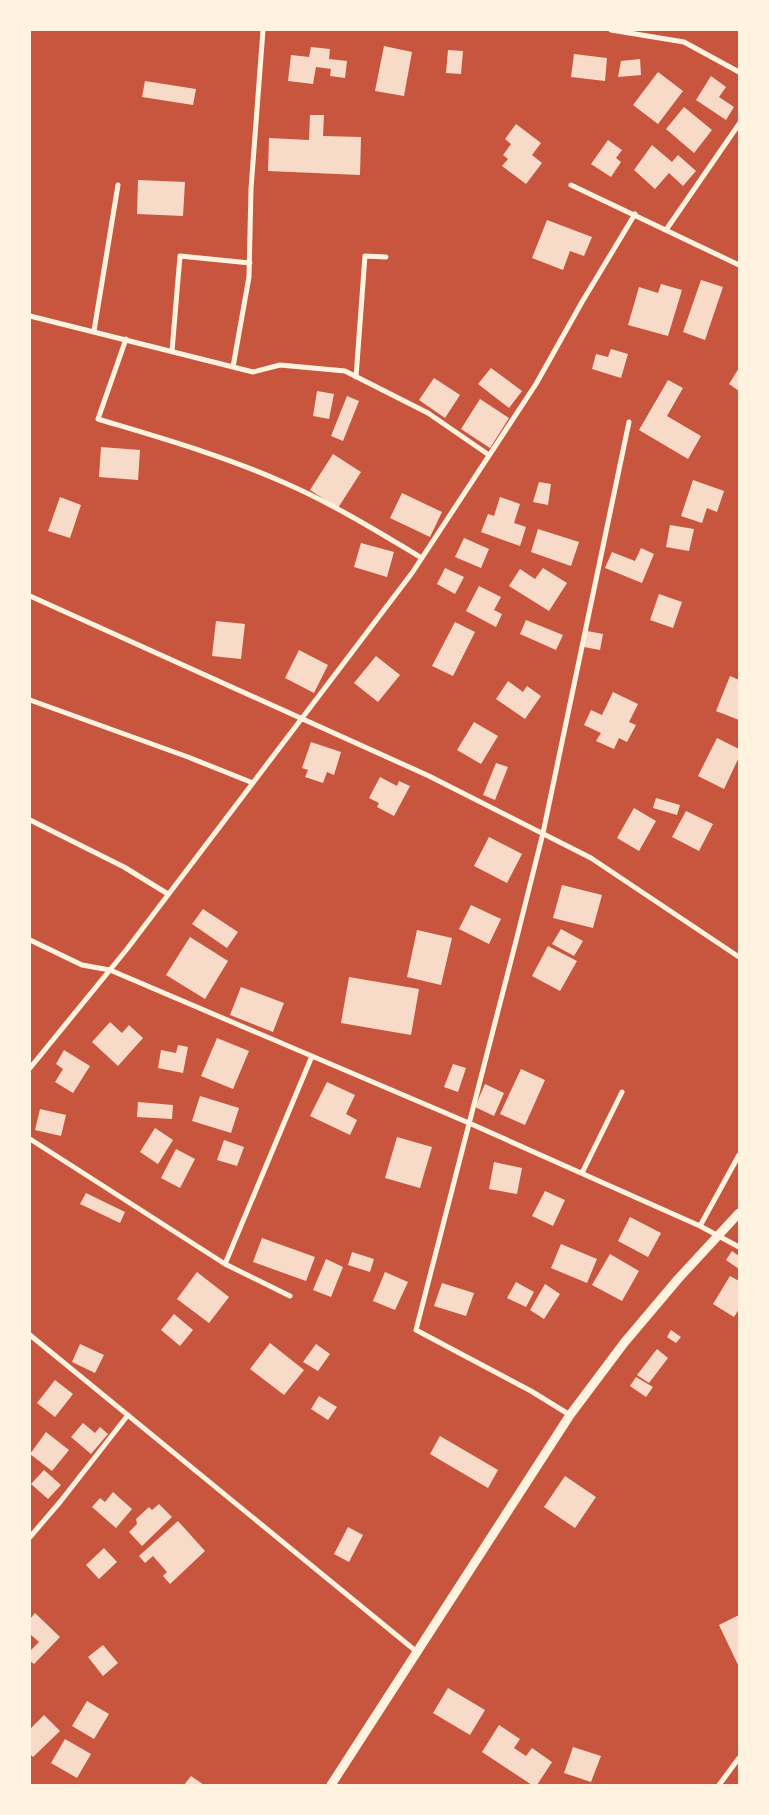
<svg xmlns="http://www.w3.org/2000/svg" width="769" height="1815" viewBox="0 0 769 1815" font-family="Karla,sans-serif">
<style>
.building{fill:#f7dbc8}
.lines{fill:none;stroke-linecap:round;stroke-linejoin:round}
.minor{stroke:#fff3e0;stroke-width:5}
.tertiary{stroke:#fff3e0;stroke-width:9}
</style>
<rect width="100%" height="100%" fill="#c8553d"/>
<path class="building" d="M384,46L412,52L404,96L375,91Z
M311,47L330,49L329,59L347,61L345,78L330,76L331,69L316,67L313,84L288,81L291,55L309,57Z
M448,50L463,51L461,74L446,73Z
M574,54L607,58L605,81L571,77Z
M640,59L641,75L618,77L621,61Z
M658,72L683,91L658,124L633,105Z
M711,76L726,87L719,97L734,107L726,120L696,100Z
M145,81L196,89L193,105L142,97Z
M684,107L712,130L694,153L666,129Z
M310,115H324L323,136L361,137L360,175L268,171L269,138L309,140Z
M516,124L541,143L532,155L542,163L526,184L502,166L508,159L503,155L511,144L505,139Z
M608,140L622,150L616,158L621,162L611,177L591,164Z
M652,145L672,162L678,155L696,171L683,186L669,173L655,189L634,170Z
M138,180L185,182L183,216L137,214Z
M547,220L592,237L584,256L570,251L563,270L532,258Z
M701,280L723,287L705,340L683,332Z
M661,284L682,290L668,336L628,325L639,287L658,293Z
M611,349L628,354L621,378L592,369L596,354L608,357Z
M491,368L522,391L509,408L478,384Z
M739,368V391L729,384Z
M434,378L460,395L445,418L419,400Z
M668,380L683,388L667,416L701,436L688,459L639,430Z
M317,391L334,394L329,419L313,416Z
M347,396L359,401L343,441L331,436Z
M480,399L509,418L490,448L461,429Z
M101,447L140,450L138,480L99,477Z
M333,454L361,472L338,508L310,490Z
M693,480L724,491L717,512L707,508L702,523L681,516Z
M539,482L551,484L548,505L533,502Z
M402,493L442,512L430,537L390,518Z
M60,497L81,505L70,538L48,531Z
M500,497L520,504L514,523L526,527L520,546L481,532L488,514L494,516Z
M670,525L694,529L689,551L666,547Z
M538,529L579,542L571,566L531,552Z
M464,538L489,549L481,568L455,557Z
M361,543L394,552L387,577L354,567Z
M641,548L654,554L642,583L605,568L612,552L635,561Z
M445,568L464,577L455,594L437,584Z
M543,568L567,583L549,611L509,586L520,569L535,579Z
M479,586L501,597L494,610L502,614L496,627L466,611Z
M659,594L682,602L673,628L650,620Z
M526,620L563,635L556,650L520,634Z
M216,621L245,624L241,659L212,656Z
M455,622L475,632L453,676L432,666Z
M587,631L603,634L600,650L584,647Z
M299,650L328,665L314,693L285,678Z
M376,656L400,675L378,702L354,683Z
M730,676L739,680V720L716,711Z
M508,681L523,692L527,686L541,696L525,719L496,699Z
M613,692L638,704L629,722L636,725L627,742L619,738L614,749L596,741L601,733L584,725L591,710L602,715Z
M474,722L498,736L481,764L457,750Z
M717,738L739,749V757L724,789L698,776Z
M311,742L341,752L334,775L327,772L323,783L305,777L308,770L302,768Z
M496,763L508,767L495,800L483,795Z
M380,777L397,786L399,781L410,786L394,816L377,807L379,803L369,798Z
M656,798L680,805L677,815L653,808Z
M634,808L656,821L639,851L617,838Z
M686,811L713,824L699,851L672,837Z
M489,837L522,854L507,883L474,866Z
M562,885L602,895L593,928L553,918Z
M471,905L501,919L489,944L459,929Z
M203,909L238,932L227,948L192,924Z
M561,929L583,941L574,956L552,944Z
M417,930L452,938L441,985L407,977Z
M190,937L228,961L205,999L166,975Z
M548,946L577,961L560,991L532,976Z
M349,977L419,989L411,1035L341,1023Z
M241,987L284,1003L273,1032L230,1015Z
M110,1022L122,1033L129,1025L143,1038L118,1066L92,1042Z
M217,1038L249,1051L233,1089L201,1076Z
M178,1045L188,1047L183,1073L158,1068L161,1050L176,1053Z
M64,1050L90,1066L73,1093L55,1082L63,1069L56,1064Z
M453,1064L466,1068L458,1092L444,1087Z
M521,1069L545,1080L525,1125L500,1114Z
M327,1082L355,1095L346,1114L357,1120L350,1135L310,1116Z
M485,1084L504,1093L494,1116L475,1107Z
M200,1096L239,1108L231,1133L192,1121Z
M138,1102L173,1105L172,1119L137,1117Z
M40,1109L66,1115L61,1136L35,1130Z
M155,1128L173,1140L158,1164L140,1152Z
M397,1137L432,1147L420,1188L385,1178Z
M224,1140L244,1147L237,1166L217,1160Z
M176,1149L195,1159L180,1188L161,1178Z
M494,1162L522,1168L517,1194L489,1189Z
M545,1191L565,1200L553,1226L532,1216Z
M86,1193L125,1212L120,1223L80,1204Z
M630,1217L661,1233L648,1257L618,1241Z
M262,1238L315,1257L306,1281L253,1262Z
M561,1244L597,1259L587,1283L551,1268Z
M732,1251L739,1256V1269L726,1260Z
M352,1252L374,1259L370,1272L348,1265Z
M610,1254L639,1271L622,1301L592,1285Z
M326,1259L343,1267L331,1297L313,1290Z
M197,1272L229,1297L209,1323L177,1299Z
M385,1272L408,1282L395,1310L373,1301Z
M730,1276L739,1281V1309L734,1317L713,1304Z
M516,1282L534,1292L526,1307L507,1298Z
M442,1283L474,1293L466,1316L434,1306Z
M545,1284L560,1294L544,1319L530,1310Z
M174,1314L193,1330L180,1346L161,1330Z
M671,1330L681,1337L676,1343L667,1337Z
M270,1343L304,1370L284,1395L250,1369Z
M80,1344L104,1355L95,1373L72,1362Z
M316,1344L330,1354L318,1371L303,1362Z
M657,1349L668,1358L649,1383L637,1375Z
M636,1377L653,1387L646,1397L630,1386Z
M55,1380L73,1394L55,1417L37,1403Z
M319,1396L337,1407L328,1420L311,1409Z
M83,1423L95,1433L100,1427L108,1434L91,1454L71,1437Z
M46,1432L69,1450L52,1471L30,1454Z
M440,1436L498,1470L488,1488L430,1454Z
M44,1470L61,1485L48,1499L31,1484Z
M565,1476L596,1497L575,1528L544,1507Z
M113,1492L132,1509L116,1528L92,1507L100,1498L105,1502Z
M159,1504L172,1517L142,1546L129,1532L137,1524L136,1519L149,1507L152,1510Z
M178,1521L205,1551L170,1584L163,1576L167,1572L153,1556L145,1563L139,1556Z
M348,1527L363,1535L349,1562L334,1554Z
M104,1548L117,1562L99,1579L86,1565Z
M35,1613L60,1637L34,1664L30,1661V1651L39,1642L30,1634V1619Z
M739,1615V1667L719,1625Z
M103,1645L118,1663L103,1676L88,1657Z
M448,1688L485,1710L470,1735L433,1713Z
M87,1701L109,1714L94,1739L72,1726Z
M44,1715L60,1731L33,1757L30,1754V1729Z
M499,1725L520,1739L514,1748L526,1756L532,1748L552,1762L537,1785H532L482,1752Z
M65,1739L91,1754L77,1778L51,1763Z
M573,1747L601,1756L591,1782L564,1773Z
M191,1776L204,1785H184Z"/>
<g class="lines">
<path class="minor" d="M611,30L684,42L739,72
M571,185L739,265
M666,230L739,124
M30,316L253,372L280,365L345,371L428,413L489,455
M94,331L118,185
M126,339L98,419C161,438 225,456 285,483C333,504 377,531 422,558
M172,351L180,256L250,263
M233,367L249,277L251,189L263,30
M356,377L365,256L386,257
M30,596L429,776L591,858L739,957
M30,700L188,757L253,783
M30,820L124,867L168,894
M30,940L82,965L110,970L469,1123L700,1226L739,1247
M30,1068L127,949L412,573L536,384L582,302L635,214
M30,1139L225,1264L290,1296
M582,1173L622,1092
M700,1226L739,1155
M225,1264L312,1056
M30,1335L417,1652
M570,1415L531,1391L416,1330L515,945L543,833L629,422
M30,1537L60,1502L128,1415
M719,1785L739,1758"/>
<path class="tertiary" d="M331,1785L570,1415L624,1343L678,1279L739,1213"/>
</g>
<rect width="769" height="1815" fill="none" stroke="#fff3e0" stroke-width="62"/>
</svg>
